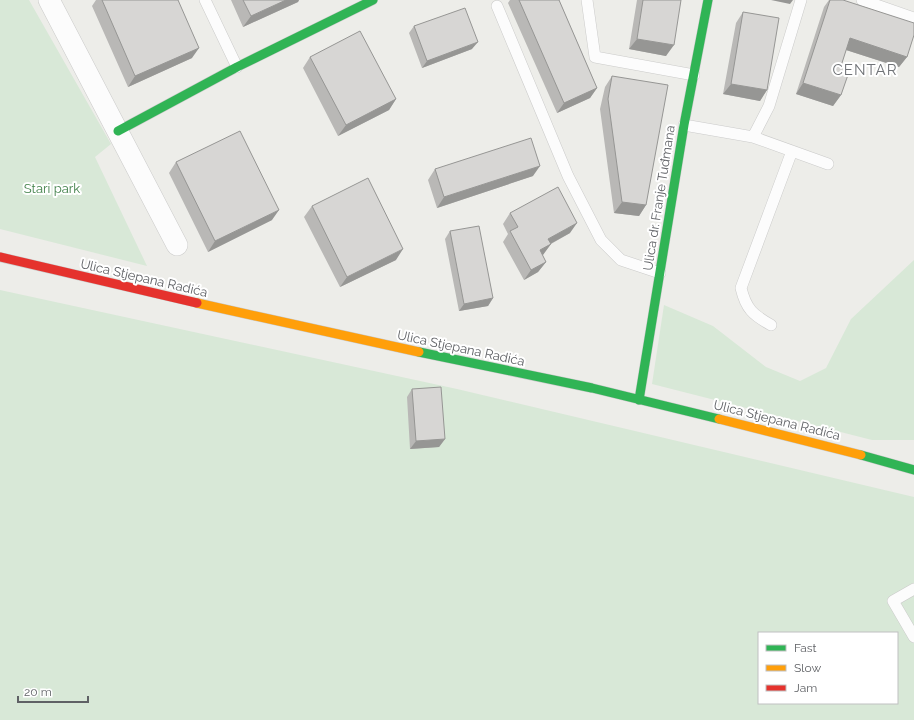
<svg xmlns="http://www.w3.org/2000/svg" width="914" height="720" viewBox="0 0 914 720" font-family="Raleway,sans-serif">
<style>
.green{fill:#d8e8d7;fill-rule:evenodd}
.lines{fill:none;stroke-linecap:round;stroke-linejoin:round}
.lane-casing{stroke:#cbcbca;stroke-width:12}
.street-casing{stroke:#cbcbca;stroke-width:22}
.fast-casing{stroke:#c9c9c9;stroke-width:10}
.slow-casing{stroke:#c9c9c9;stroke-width:10}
.jam-casing{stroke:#c9c9c9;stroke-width:10}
.lane{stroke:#fcfcfc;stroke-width:11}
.street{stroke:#fcfcfc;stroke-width:21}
.fast{stroke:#30b455;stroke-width:9}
.slow{stroke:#ff9f0a;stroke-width:9}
.jam{stroke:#e5322d;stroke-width:9}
.wall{fill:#b9b8b6}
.shaded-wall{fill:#969694}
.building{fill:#d7d6d4;stroke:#969694}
.labels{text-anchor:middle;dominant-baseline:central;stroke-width:4;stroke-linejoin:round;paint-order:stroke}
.park-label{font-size:13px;fill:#42814a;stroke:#fff}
.street-label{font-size:13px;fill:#5f6165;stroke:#fff}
.quarter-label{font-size:15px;letter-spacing:1px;fill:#707377;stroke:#fff}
</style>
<rect width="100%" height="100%" fill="#edede9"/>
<path class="green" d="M0,0H29L111,144L95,157L147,266L0,229Z
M914,260V440H872L652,384L664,305L713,326L766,367L800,381L826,368L851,319Z
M0,290L457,389L914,497V720H0ZM759,633H897V703H759Z"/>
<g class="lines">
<defs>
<path id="lane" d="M205,0L237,67
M587,0L595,57L694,75
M862,0L914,18
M497,6L568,176L601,240L621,260L660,273
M684,125L753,137L769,106L801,0
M753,137L828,164
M771,325C753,315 746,309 741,288L792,151
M914,589L893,601L914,637"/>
<path id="street" d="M49,0L177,245"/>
<path id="fast" d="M118,131L237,67L373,0
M419,352L592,388L719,419
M639,400L684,125L708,0
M861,455L914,470"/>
<path id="slow" d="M197,303L419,352
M719,419L861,455"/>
<path id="jam" d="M0,257L197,303"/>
</defs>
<use href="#lane" class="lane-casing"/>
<use href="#street" class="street-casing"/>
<use href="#fast" class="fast-casing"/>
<use href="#slow" class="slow-casing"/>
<use href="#jam" class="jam-casing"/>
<use href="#lane" class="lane"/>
<use href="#street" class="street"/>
<use href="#fast" class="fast"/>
<use href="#slow" class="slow"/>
<use href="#jam" class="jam"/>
</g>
<path class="wall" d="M96,0H178L192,58L128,87L92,6Z
M231,0H299L298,2L243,27Z
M510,0H559L597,88L590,98L557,113L508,3Z
M637,0H681L666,56L629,49Z
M829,0H843L907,57L899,67L846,50L841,66V95L833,106L796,94L824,7Z
M743,12L767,90L760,101L723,94L736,23Z
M414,26L472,49L422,68L409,33Z
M310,57L396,99L389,110L338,136L303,68Z
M612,76L646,205L639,216L614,213L600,109L605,87Z
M176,162L272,220L208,252L169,173Z
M435,169L533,176L437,208L428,180Z
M312,206L396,260L340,287L304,217Z
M510,213L570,233L551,244L542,255L546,262L538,272L524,280L503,242L508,234L503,224Z
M450,231L493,298L488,306L459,311L445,239Z
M412,389L445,439L439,447L410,449L407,397Z"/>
<path class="shaded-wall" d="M286,0H299L298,2L243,27L251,16Z
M771,0H793L790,4Z
M850,38L907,57L899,67L843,49Z
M637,39L674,45L666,56L629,49Z
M478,42L472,49L422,68L427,61Z
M199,48L192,58L128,87L135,76Z
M803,83L841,95L833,106L796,94Z
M731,84L767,90L760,101L723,94Z
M597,88L590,98L557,113L564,103Z
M396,99L389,110L338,136L346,125Z
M540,166L533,176L437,208L444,197Z
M622,202L646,205L639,216L614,213Z
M279,210L272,220L208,252L215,241Z
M577,223L570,233L541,249L548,239Z
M551,244L543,255L532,261L540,250Z
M403,249L396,260L340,287L347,277Z
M546,262L538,272L524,280L531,270Z
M493,298L488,306L459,311L464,304Z
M445,439L439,447L410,449L416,441Z"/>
<path class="building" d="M102,0H178L199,48L135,76Z
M243,0H286L251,16Z
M519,0H559L597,88L564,103Z
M643,0H681L674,45L637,39Z
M830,0H843L914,23V35L907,57L850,38L841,66L850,69L841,95L803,83Z
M465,8L478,42L427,61L414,26Z
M743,12L779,18L767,90L731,84Z
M360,31L396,99L346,125L310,57Z
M612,76L668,85L646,205L622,202L608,99Z
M240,131L279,210L215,241L176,162Z
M531,138L540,166L444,197L435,169Z
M368,178L403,249L347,277L312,206Z
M558,187L577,223L548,239L551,244L540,250L546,262L531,270L510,231L518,227L510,213Z
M479,226L493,298L464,304L450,231Z
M441,387L445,439L416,441L412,389Z"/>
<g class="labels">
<g class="park-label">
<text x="52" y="188">Stari park</text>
</g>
<g class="street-label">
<text transform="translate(659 198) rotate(-81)">Ulica dr. Franje Tuđmana</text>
<text transform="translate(144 278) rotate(13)">Ulica Stjepana Radića</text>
<text transform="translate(461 348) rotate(12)">Ulica Stjepana Radića</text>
<text transform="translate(777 420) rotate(14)">Ulica Stjepana Radića</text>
</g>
<g class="quarter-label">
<text x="865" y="70">CENTAR</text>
</g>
</g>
<rect x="758" y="632" width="140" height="72" fill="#ffffff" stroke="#bfc0c1"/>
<rect x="766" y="645" width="20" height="6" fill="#30b455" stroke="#bfc0c1"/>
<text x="794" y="652" font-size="12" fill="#5f6165">Fast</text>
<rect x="766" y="665" width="20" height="6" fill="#ff9f0a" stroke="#bfc0c1"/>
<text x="794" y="672" font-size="12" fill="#5f6165">Slow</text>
<rect x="766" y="685" width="20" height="6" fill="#e5322d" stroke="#bfc0c1"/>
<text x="794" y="692" font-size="12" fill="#5f6165">Jam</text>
<path d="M18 696v6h70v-6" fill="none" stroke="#5f6165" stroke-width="2"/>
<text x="24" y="696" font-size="12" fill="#5f6165" stroke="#ffffff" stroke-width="3" paint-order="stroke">20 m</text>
</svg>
